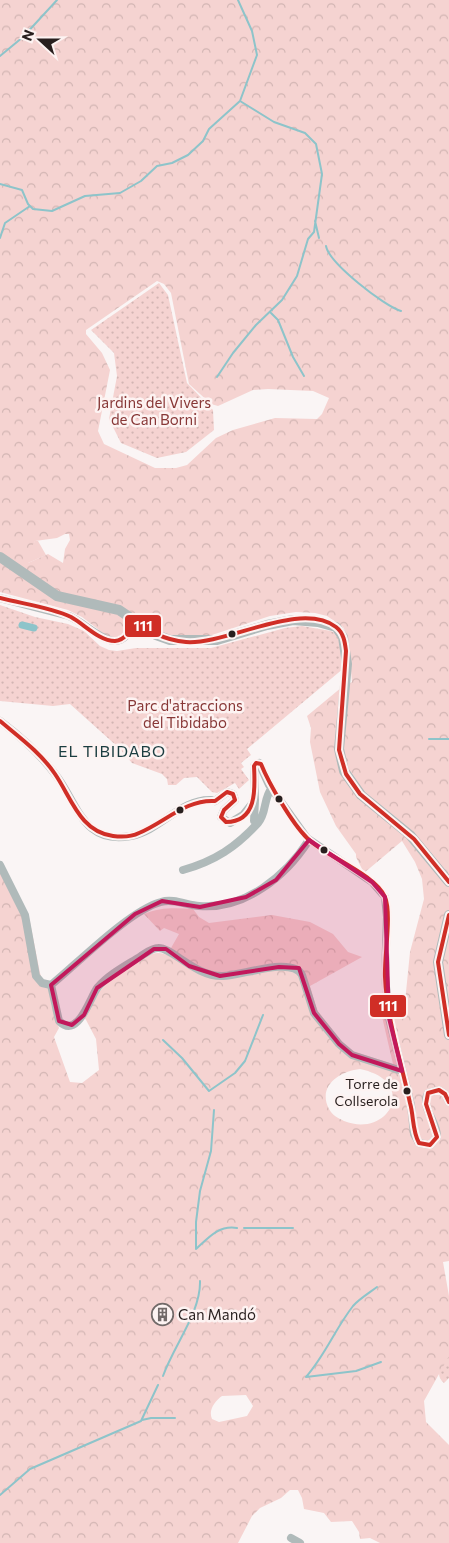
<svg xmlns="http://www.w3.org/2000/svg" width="449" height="1543" viewBox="0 0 449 1543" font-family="Commissioner,sans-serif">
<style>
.grass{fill:url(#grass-dots)}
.forest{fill:url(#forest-crowns);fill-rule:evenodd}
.garden{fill:#f5d3d1}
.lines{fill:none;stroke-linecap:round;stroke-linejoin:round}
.stream{stroke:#8dc4ca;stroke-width:2}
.canal{stroke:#8dc4ca;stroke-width:7}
.minor{stroke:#b0baba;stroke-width:8}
.tertiary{stroke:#b0baba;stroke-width:10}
.bus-1-casing{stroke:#fdf3f2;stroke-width:8}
.bus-1{stroke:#d02e26;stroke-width:4}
.marked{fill:#c2185b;fill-opacity:0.2;stroke:#c2185b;stroke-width:4;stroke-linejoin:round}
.bus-dot{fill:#281f1e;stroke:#fdf3f2;stroke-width:2}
.labels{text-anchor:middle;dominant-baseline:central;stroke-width:5;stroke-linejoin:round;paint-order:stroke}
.bus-label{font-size:14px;fill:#281f1e;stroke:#fdf3f2;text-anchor:end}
.park-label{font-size:15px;fill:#883837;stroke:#fdf3f2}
.poi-label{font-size:15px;fill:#281f1e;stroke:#fdf3f2;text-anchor:start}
.neighbourhood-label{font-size:16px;letter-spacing:1px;fill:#1b3d40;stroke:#fdf3f2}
.line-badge{stroke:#fdf3f2;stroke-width:2}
.badge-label{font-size:14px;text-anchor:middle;font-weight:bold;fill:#fff}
</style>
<defs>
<pattern id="grass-dots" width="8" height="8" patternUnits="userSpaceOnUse" patternTransform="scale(1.25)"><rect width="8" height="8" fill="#f5d3d1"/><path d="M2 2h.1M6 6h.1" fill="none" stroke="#d2b5b3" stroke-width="1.8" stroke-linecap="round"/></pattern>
<pattern id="forest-crowns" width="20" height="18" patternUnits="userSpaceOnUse" patternTransform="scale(1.25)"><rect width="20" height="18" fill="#f5d3d1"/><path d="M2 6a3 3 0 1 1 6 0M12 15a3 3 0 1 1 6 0" fill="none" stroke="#d2b5b3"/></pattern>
</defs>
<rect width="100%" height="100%" fill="#faf5f5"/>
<path class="grass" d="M159,283L168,295L187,383L213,410L214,430L186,452L157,458L121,443L109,419L117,376L114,353L91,330Z
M0,605L35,617L68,624L84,631L100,646L109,650L117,651L136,648H211L285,628L302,626L331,631L338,635L344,668L247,749L251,755L241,763L244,767L241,769L249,780L239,789L235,783L217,793L212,792L197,777L184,778L176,785H168L167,779L162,774L132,763L119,748L70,704L53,706L0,701Z
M449,1353V1378L444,1383C433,1374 443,1363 449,1353Z"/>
<path class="forest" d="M0,0H449V1261L443,1262L449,1296V1356L424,1401L426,1422L449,1445V1543H380L370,1538L360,1539L359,1532L352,1521L331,1522L324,1513L304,1509L302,1498L298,1490H290L281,1498L260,1508L252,1516L238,1543H0V862L30,922L40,973L42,979L49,982L51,1004L59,1028L54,1037L70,1082L82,1083L99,1070L96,1039L85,1018C90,1010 93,1001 98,994C106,981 143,953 158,953C162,953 166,955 170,955L171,948L179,934L164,928L160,931L144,914C160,907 176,908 193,909L199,917L209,923L272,915L310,922L333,934L348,952L362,957L310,986L317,1010L348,1050L393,1064L380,1008L405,1002L410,952L424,899L422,879L415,862L402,841L364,873L356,857V854L336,826L320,792L310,742L311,728L307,716L342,687L352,682L348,637L343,627L327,616L315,613L296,612L270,616L209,636H174L157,631L126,634L117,639L108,637L82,617L68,610L0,592ZM157,281L164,284L171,293L189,384L211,404L218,406L253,390L268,389L313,391L329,398L322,414L317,419L275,418L233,430L216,438L187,465L176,468H155L104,444L98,431L110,370L102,353L86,334V330ZM65,534H69L70,540L65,549L63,563L48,554L28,563L35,541L57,538ZM360,1069C419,1081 389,1139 344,1121C338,1118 332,1115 329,1109C317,1086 340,1071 360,1069ZM246,1395L253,1406L247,1416L219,1422L212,1419C208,1410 215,1401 222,1396Z"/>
<path class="garden" d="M35,541H38L46,555L28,563V553Z"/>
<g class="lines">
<path class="stream" d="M0,56L23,37L57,0
M0,184L22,190L28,204L33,209L52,211L85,196L120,193L141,181L157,166L172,163L188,155L203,141L209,129L240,101
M315,221L319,238
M0,238L5,223L30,206
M326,246C329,263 384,306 401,311
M271,313L278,320L293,357L304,376
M217,377L233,353L256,325L282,300L297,276L308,239L314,232L322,174L316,144L305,133L274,122L240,101L257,55L252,31L238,0
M429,739H449
M163,1040L182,1058L209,1091L235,1073L245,1061L263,1015
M244,1228H293
M196,1249V1222L200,1191L211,1151L214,1110
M196,1249C209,1237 219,1225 237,1228
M163,1376C174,1345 201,1312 200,1281
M306,1377C326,1354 335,1329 353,1306C359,1299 369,1293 377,1287
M306,1377L356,1371L381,1362
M142,1420L151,1418H175
M0,1495L30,1469L141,1421L158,1385"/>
<path class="canal" d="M22,625L34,628"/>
<path class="minor" d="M0,598L69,616C92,626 121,665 134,619
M0,721C20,736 40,754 55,774C78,803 82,845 131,836C160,831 180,799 211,800
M215,801L227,792L233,794L235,800L224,810L221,817L230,823L243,815L255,800L254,766L259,763L269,785L307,838L372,882L385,897L387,917L385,976L389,1018L411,1105L414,1134L419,1143L430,1145L437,1137C438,1122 420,1108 428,1093L439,1090L445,1094L449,1102
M258,823C267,813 263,798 272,788
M0,865L25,915L36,976L42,983L51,985
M183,870C215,861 236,847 258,823L254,821L255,800
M51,985L59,1021C79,1040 90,996 98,987C109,974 127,965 141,956C146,953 152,948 158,948C172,947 195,977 223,976C241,976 292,956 302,975L314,1013L339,1044L352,1055L402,1071
M51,985C78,963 130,910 161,902C173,898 187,905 199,906C245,910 286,876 309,840
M291,1538L300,1543"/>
<path class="tertiary" d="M0,557L57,596L119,610L156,635L170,640H217L267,625L293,620L318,622L336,627L343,637L347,664L339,749L344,771L361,795L410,835L449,882
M449,915L438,962L449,1035"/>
<defs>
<path id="bus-1" d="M0,598C23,604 50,607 71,617C84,624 99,641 115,641C127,640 130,628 134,619C150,632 164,640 186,642C227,645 300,600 336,627C344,633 345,643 346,651L339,750L346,774L360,794L414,839L449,882
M0,721C19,737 41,753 55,774C71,797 80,832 113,836C121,837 131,837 139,833C164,823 186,799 215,801L227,792L233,794L235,800L224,810L221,817L226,822C258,822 255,787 254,766L256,763L261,764C269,784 292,823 307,838C325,856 375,874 385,897C392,914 384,957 385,977C387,1020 401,1061 410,1103C414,1117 412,1130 419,1143L430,1145L437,1137L426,1104L428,1093L439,1090L445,1094L449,1102
M449,915L438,962L449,1035"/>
</defs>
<use href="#bus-1" class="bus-1-casing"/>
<use href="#bus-1" class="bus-1"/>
</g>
<path class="marked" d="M309,840L372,882L385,897L389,1018L402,1071L352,1055L339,1044L314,1013L299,968L279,967L220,976L189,966L166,949H154L97,988L84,1015L72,1025L59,1021L51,985L135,914L162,901L200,907L246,897L276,880Z"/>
<defs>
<symbol id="building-ring" viewBox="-11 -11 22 22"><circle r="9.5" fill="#fdf3f2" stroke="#726a69" stroke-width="1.5"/><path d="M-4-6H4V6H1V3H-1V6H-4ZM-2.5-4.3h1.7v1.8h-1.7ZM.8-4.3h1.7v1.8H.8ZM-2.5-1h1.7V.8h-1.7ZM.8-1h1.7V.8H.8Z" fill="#726a69"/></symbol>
</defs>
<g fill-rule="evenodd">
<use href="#building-ring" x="150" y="1302" width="25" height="25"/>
</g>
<g class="bus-dot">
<circle cx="232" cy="634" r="4.5"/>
<circle cx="279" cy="799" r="4.5"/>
<circle cx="180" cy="810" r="4.5"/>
<circle cx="324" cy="850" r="4.5"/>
<circle cx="407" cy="1091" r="4.5"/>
</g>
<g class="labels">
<g class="bus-label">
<text x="398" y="1083">Torre de<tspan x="398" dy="17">Collserola</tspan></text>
</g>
<g class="park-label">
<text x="154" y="402">Jardins del Vivers<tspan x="154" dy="17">de Can Borni</tspan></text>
<text x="185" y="705">Parc d'atraccions<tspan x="185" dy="17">del Tibidabo</tspan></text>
</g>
<g class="poi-label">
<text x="178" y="1314">Can Mandó</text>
</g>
<g class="neighbourhood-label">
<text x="112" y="750">EL TIBIDABO</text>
</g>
</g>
<g class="line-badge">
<rect x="124" y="614" width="38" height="24" rx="5" fill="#d02e26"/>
<rect x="369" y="994" width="38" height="24" rx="5" fill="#d02e26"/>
</g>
<g class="badge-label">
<text x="143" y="631">111</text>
<text x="388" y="1011">111</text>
</g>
<g transform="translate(40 40) rotate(291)" stroke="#fdf3f2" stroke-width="4" paint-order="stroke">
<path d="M0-4L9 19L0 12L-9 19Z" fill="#281f1e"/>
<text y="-8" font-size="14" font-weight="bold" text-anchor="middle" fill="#281f1e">N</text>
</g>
</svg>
